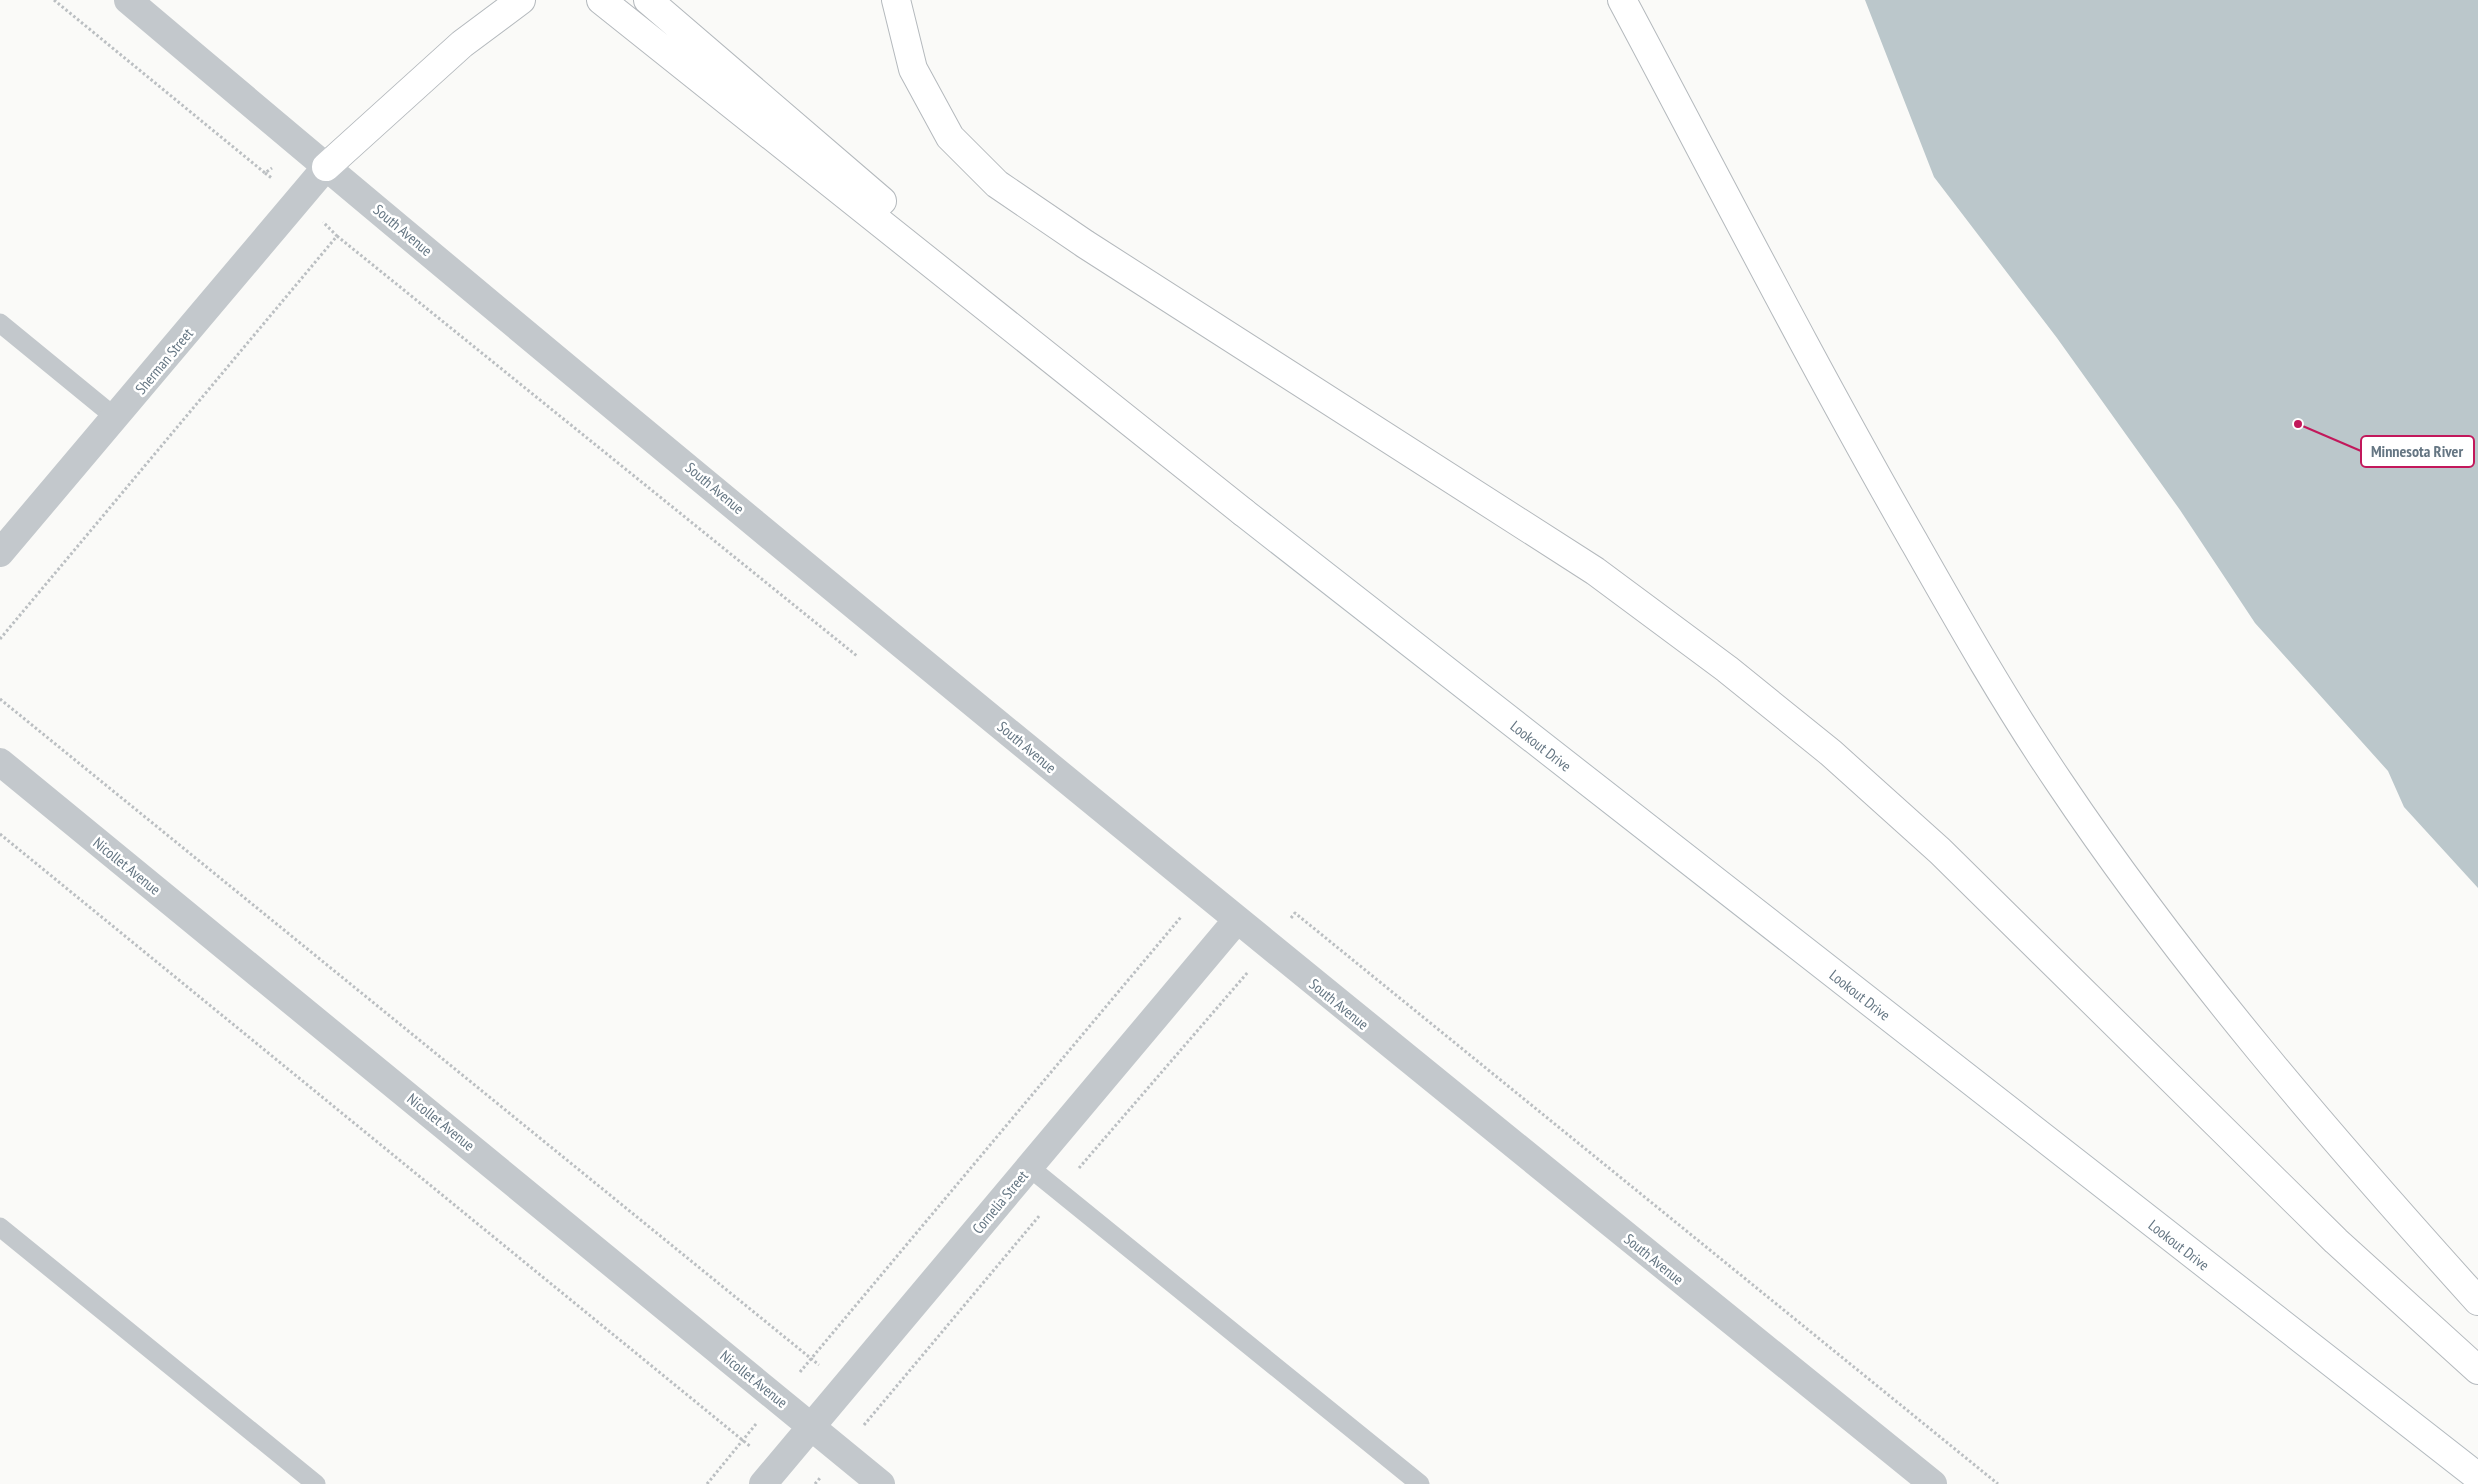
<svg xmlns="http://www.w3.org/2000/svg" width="2478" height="1484" viewBox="0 0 2478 1484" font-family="'PT Sans Narrow',sans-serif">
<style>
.water{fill:#bbc7cb}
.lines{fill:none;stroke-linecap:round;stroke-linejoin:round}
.secondary-casing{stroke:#b3babf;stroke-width:30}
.motorway-casing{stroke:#b4b9bd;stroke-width:30}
.path{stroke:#bbbfc2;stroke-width:3;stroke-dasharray:2.5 2.5;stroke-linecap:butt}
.service{stroke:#c3c8cc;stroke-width:19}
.minor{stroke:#c3c8cc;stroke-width:28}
.tertiary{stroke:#c3c8cc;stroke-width:28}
.secondary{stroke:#fff;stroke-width:28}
.motorway{stroke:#fff;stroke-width:28}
.labels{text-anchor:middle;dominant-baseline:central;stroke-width:5;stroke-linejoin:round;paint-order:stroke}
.street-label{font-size:15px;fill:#657683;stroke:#fff}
.leader{fill:none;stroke:#c2185b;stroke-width:2}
.callout-dot{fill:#c2185b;stroke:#fff;stroke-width:2}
.callout{fill:#fff;stroke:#c2185b;stroke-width:2}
.callout-label{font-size:16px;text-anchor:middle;font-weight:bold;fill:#657683}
</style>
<rect width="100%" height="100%" fill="#fafaf8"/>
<path class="water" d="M1865,0H2478V888L2404,807L2388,771L2255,623L2180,510L2057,338L1934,177Z"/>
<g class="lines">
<defs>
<path id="secondary" d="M1243,512L2478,1477"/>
<path id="motorway" d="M601,0L1243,512
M648,0L882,201
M896,0L913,69L950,137L997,184L1085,244L1595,571L1727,669L1831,753L1940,851L2336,1241L2478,1370
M1622,0C1718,180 1811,362 1913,540C1959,621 2006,704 2059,782C2183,967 2329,1136 2478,1301
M326,167L462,44L521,0"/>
</defs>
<use href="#secondary" class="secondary-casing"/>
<use href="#motorway" class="motorway-casing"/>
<path class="path" d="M54,0L265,173L272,168
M265,173L273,179
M337,236L857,656
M0,639L337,236L323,222
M0,699L819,1365
M0,834L751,1447
M1291,918L1295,913L1998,1484
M1079,1168L1248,972
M800,1372L1181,917
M864,1425L1040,1215
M707,1484L756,1424
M815,1484L820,1478"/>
<path class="service" d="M0,323L116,418
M1029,1167L1420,1484
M0,1227L316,1484"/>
<path class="minor" d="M128,0C723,503 1327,994 1933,1484
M0,762L881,1484
M763,1484L1236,921"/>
<path class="tertiary" d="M0,553L326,167"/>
<use href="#secondary" class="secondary"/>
<use href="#motorway" class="motorway"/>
</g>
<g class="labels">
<g class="street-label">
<text transform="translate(403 230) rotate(40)">South Avenue</text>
<text transform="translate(164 361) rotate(-50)">Sherman Street</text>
<text transform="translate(715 488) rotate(40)">South Avenue</text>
<text transform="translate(1541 746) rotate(38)">Lookout Drive</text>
<text transform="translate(1027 747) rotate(40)">South Avenue</text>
<text transform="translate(127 866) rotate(39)">Nicollet Avenue</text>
<text transform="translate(1860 995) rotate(38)">Lookout Drive</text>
<text transform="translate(1339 1004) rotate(39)">South Avenue</text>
<text transform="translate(441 1122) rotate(39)">Nicollet Avenue</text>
<text transform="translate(1000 1202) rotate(-50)">Cornelia Street</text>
<text transform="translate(2179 1245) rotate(38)">Lookout Drive</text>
<text transform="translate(1654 1259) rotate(39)">South Avenue</text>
<text transform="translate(754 1379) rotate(39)">Nicollet Avenue</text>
</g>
</g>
<path class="leader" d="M2298 424L2361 451"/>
<circle class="callout-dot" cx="2298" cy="424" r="5"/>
<rect class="callout" x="2361" y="436" width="113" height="31" rx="5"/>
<g class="callout-label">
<text x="2417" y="457">Minnesota River</text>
</g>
</svg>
